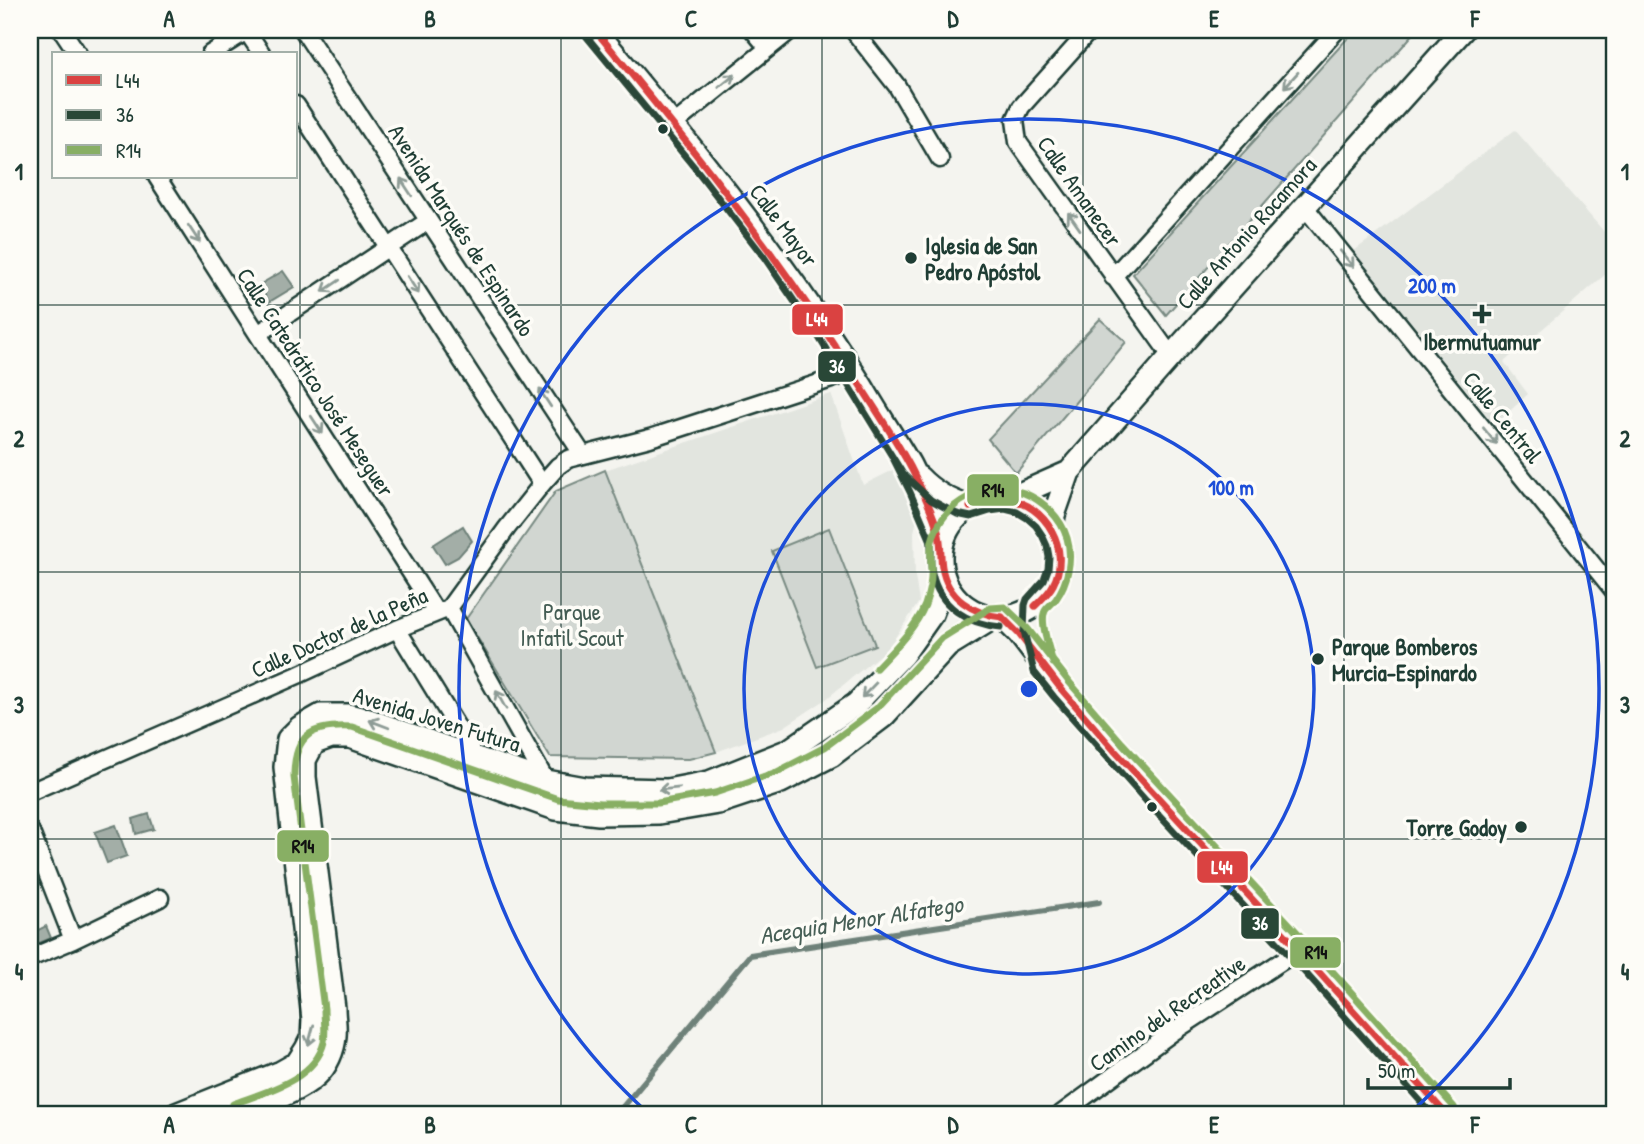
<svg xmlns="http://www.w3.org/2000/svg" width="1644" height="1144" viewBox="0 0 1644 1144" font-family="'Patrick Hand',sans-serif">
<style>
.built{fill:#e2e5df}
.green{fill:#d1d6d1;stroke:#788a82;stroke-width:2}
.water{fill:#a3aea7;stroke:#6e8179;stroke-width:2}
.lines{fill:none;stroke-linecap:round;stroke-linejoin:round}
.stream{stroke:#6e8179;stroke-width:6}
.street-casing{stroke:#1f3d34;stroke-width:21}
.secondary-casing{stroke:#1f3d34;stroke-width:26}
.street{stroke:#fdfcf7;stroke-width:16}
.secondary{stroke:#fdfcf7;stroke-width:21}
.bus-1-casing{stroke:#fdfcf7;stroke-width:12}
.bus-2-casing{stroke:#fdfcf7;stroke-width:12}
.bus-3-casing{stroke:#fdfcf7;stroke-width:12}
.bus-1{stroke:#da4241;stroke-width:7}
.bus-2{stroke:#294737;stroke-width:7}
.bus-3{stroke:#88af64;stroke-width:7}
.oneway{stroke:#8e9c96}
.grid{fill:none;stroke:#1f3d34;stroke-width:2;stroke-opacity:0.55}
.ring{fill:none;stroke:#1d4ed8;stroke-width:3.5}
.bus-dot{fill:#1f3d34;stroke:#fdfcf7;stroke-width:2.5}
.labels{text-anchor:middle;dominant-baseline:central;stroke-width:7;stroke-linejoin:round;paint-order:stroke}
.street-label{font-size:23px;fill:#1f3d34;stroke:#fdfcf7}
.poi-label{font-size:23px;font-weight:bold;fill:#1f3d34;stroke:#fdfcf7;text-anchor:start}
.park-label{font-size:23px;fill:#435c53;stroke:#fdfcf7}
.water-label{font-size:24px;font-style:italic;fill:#475f56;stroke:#fdfcf7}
.centre{fill:#1d4ed8;stroke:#fdfcf7;stroke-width:3.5}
.ring-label{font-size:21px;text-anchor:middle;font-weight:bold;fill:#1d4ed8;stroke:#fdfcf7;stroke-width:7;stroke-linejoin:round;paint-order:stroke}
.line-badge{stroke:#fdfcf7;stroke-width:2.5}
.badge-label{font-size:19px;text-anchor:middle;font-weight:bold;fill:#fff}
.pale-badge-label{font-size:19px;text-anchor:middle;font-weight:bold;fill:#111}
.neatline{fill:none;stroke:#1f3d34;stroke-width:2.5}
.grid-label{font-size:23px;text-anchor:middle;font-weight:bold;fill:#1f3d34}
</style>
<rect width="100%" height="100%" fill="#f4f4ef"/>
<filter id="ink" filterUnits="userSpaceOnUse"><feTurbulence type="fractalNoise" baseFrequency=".0143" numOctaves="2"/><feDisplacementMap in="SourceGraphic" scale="14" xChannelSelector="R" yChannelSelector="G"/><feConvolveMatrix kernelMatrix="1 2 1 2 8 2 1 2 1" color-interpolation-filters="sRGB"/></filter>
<g filter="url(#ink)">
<path class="built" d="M1515,130L1614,243V267L1504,362L1528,394L1495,425L1354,251Z
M831,394L863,485L895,469L919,511L914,532L915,576L919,602L888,648L825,700L784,727L716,752L605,470Z"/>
<path class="green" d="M1355,30H1415L1416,31L1166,315L1133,274Z
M1100,319L1126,342L1016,473L988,439Z
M605,470L716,752L689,759L550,757L466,619L556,491Z
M829,528L875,645L817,667L772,551Z"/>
<path class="water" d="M283,271L294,287L269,302L259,285Z
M463,526L472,541L458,557L445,564L433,545Z
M149,814L154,829L136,834L133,819Z
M116,825L127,856L107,863L95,832Z
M46,926L51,938L30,947V934Z"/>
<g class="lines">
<path class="stream" d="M617,1114L750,955L1099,902"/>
<defs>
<path id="street" d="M62,30L78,54
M246,30L262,54
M303,30L583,455
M753,30L768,48
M853,30L897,86L940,159
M1090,30L1021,107L1015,120L1018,142L1171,356
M210,54L248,30
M296,105L542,484
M674,124L791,30
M157,177L436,612
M1304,206L1614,591
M1113,277L1337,30
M258,334L428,221
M449,608L546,781
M397,629L476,758
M30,792L298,675L397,629L449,608L507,528L542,484L558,466L568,459L650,438L853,372
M30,830L73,940
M30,958L73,940L160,898
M1061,1114L1173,1032L1299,950"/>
<path id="secondary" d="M595,30C691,145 785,260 863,388C878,414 895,439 910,465C923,490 933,517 942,544
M919,477C933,492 950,501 970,507
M941 558a59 59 0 1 1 118 0a59 59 0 1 1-118 0Z
M1008,499L1069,472
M1052,530L1054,515L1069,472L1171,356L1463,30
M1002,617L1019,634L1062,690L1114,750L1299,950L1446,1114
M176,1114L281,1072L297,1063L306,1049L312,1037L313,1019L285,767L288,739L300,727L321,715H348L369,720L476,758L546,781L585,788L667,790L709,782L789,750L856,704L903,655L932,614L939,596L942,572
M237,1114C260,1105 299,1092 317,1075C327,1066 334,1050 335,1036C336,1026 334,1017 334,1008L305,777V760L314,743L331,737H350L556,809L599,814L659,813L718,803L781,782L831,756L884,716L948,646L995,617"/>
</defs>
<use href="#street" class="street-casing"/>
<use href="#secondary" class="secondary-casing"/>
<use href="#street" class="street"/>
<use href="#secondary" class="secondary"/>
<defs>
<path id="bus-1" d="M595,30C689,143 780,257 858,382C876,410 895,438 911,468C921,488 932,509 938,531C942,543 940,555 942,567C947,598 973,614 1002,617
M970,507C981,502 994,497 1007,499C1046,504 1072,550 1053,585C1049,593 1041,600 1035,606
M1002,617L1019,634L1062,690L1114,750L1299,950L1446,1114"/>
<path id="bus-2" d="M587,37L699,173L764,257L818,336L903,474L931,500L957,514L971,517L990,511L1005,509L1017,512L1027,518L1036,526L1042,535L1047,546L1049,557L1048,569L1044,580L1027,599L1025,605L1024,631L1034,672L1054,697L1146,801L1291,957L1432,1114
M893,458L910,492L930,539C933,550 929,561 932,573C939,607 968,624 1001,627"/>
<path id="bus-3" d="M876,668C894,649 915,629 925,605C929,593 932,580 931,568C931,559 930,550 932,541C942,502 986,480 1024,493C1044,501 1061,518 1067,538C1073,558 1068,582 1056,599C1053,603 1047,607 1045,611C1039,622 1050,651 1053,663
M233,1104C265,1092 315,1080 324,1042C326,1031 324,1020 324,1009L294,777C294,734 312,725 352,727L558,799L600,803H658L715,793L777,772L825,747L877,708L942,638L990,608L1005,607L1027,628L1070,683L1122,743L1307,943L1454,1107"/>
</defs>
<use href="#bus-1" class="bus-1-casing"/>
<use href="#bus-2" class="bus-2-casing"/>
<use href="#bus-3" class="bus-3-casing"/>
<use href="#bus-1" class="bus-1"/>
<use href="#bus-2" class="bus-2"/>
<use href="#bus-3" class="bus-3"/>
</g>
<defs><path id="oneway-shaft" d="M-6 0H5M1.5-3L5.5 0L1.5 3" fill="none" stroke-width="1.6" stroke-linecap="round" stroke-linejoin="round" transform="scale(1.75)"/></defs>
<g class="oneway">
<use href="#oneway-shaft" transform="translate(1291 80) rotate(132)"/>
<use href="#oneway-shaft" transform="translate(727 81) rotate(-39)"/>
<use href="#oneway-shaft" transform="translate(406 187) rotate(-123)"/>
<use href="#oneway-shaft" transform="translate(1074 221) rotate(-125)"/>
<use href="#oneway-shaft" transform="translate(194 234) rotate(57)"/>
<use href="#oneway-shaft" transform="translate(1347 259) rotate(51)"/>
<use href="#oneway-shaft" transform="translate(413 285) rotate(57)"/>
<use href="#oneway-shaft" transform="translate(331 286) rotate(146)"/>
<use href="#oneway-shaft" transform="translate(545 398) rotate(-123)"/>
<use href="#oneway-shaft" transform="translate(317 425) rotate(57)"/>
<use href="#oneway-shaft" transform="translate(1490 436) rotate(51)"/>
<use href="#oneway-shaft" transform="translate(869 690) rotate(134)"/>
<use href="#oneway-shaft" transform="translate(501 700) rotate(-119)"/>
<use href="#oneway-shaft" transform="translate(379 724) rotate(-159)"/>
<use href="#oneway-shaft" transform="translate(669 789) rotate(174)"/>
<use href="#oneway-shaft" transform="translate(311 1035) rotate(105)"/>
</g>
</g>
<path class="grid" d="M300,30V1114M561,30V1114M822,30V1114M1083,30V1114M1344,30V1114M30,305H1614M30,572H1614M30,839H1614"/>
<g class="ring">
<circle cx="1029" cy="689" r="285"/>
<path d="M648 1113A570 570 0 1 1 1410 1113"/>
</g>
<g class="bus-dot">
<circle cx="663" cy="129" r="6"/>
<circle cx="911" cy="258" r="7"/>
<path d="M1478.5 303.5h7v7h7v7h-7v7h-7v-7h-7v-7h7z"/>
<circle cx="1318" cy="659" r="7"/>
<circle cx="1152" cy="807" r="6"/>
<circle cx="1521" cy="827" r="7"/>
</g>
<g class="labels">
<g class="street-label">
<text transform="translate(1080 191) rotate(55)">Calle Amanecer</text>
<text transform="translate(784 225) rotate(53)">Calle Mayor</text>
<text transform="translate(462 230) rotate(57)">Avenida Marqués de Espinardo</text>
<text transform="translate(1246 233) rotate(-48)">Calle Antonio Rocamora</text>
<text transform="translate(316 382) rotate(57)">Calle Catedrático José Meseguer</text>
<text transform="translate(1503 417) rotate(51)">Calle Central</text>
<text transform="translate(339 632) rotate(-24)">Calle Doctor de la Peña</text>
<text transform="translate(437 719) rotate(17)">Avenida Joven Futura</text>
<text transform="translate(1167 1013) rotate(-35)">Camino del Recreative</text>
</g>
<g class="poi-label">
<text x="925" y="245">Iglesia de San<tspan x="925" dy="26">Pedro Apóstol</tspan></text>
<text x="1482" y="341" text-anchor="middle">Ibermutuamur</text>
<text x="1332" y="646">Parque Bomberos<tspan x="1332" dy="26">Murcia-Espinardo</tspan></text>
<text x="1507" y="827" text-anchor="end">Torre Godoy</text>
</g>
<g class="park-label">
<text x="572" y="611">Parque<tspan x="572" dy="26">Infatil Scout</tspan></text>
</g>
<g class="water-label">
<text transform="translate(861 919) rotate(-9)">Acequia Menor Alfatego</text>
</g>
</g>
<circle cx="1029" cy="689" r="10" class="centre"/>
<g class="ring-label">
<text x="1432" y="293">200 m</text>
<text x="1231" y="495">100 m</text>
</g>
<g class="line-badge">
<rect x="791" y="303" width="53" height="33" rx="7" fill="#da4241"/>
<rect x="817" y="350" width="40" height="33" rx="7" fill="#294737"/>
<rect x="966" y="473" width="54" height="34" rx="7" fill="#88af64"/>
<rect x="276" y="829" width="54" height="34" rx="7" fill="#88af64"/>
<rect x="1196" y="850" width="53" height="34" rx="7" fill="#da4241"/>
<rect x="1240" y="907" width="40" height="33" rx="7" fill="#294737"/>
<rect x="1289" y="936" width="53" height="33" rx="7" fill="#88af64"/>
</g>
<g class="badge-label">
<text x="817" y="326">L44</text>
<text x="837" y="373">36</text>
<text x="1222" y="874">L44</text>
<text x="1260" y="930">36</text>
</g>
<g class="pale-badge-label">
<text x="993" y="497">R14</text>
<text x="303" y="853">R14</text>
<text x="1316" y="959">R14</text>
</g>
<rect width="1644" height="1144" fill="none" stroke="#fdfcf7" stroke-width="77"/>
<rect x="52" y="52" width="245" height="126" fill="#fdfcf7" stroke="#a4b0a9" stroke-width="2"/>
<rect x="66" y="75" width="35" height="10" fill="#da4241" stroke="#a4b0a9" stroke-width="2"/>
<text x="116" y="88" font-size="21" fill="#1f3d34">L44</text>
<rect x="66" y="110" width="35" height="10" fill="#294737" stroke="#a4b0a9" stroke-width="2"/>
<text x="116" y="122" font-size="21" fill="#1f3d34">36</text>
<rect x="66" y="145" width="35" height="10" fill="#88af64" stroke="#a4b0a9" stroke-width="2"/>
<text x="116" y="158" font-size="21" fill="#1f3d34">R14</text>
<path d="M1368 1078v10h142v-10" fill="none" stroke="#1f3d34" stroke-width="3.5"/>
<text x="1378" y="1078" font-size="21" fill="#1f3d34" stroke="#fdfcf7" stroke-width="5" paint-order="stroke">50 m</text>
<rect x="38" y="38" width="1568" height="1068" class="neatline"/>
<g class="grid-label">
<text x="169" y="27">A</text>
<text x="430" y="27">B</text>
<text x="691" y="27">C</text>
<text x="953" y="27">D</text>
<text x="1214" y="27">E</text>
<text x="1475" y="27">F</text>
<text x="19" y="180">1</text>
<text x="1625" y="180">1</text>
<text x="19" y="447">2</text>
<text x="1625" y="447">2</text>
<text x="19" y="713">3</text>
<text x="1625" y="713">3</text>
<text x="19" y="980">4</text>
<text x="1625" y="980">4</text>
<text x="169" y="1133">A</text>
<text x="430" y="1133">B</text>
<text x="691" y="1133">C</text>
<text x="953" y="1133">D</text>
<text x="1214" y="1133">E</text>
<text x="1475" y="1133">F</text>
</g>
</svg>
